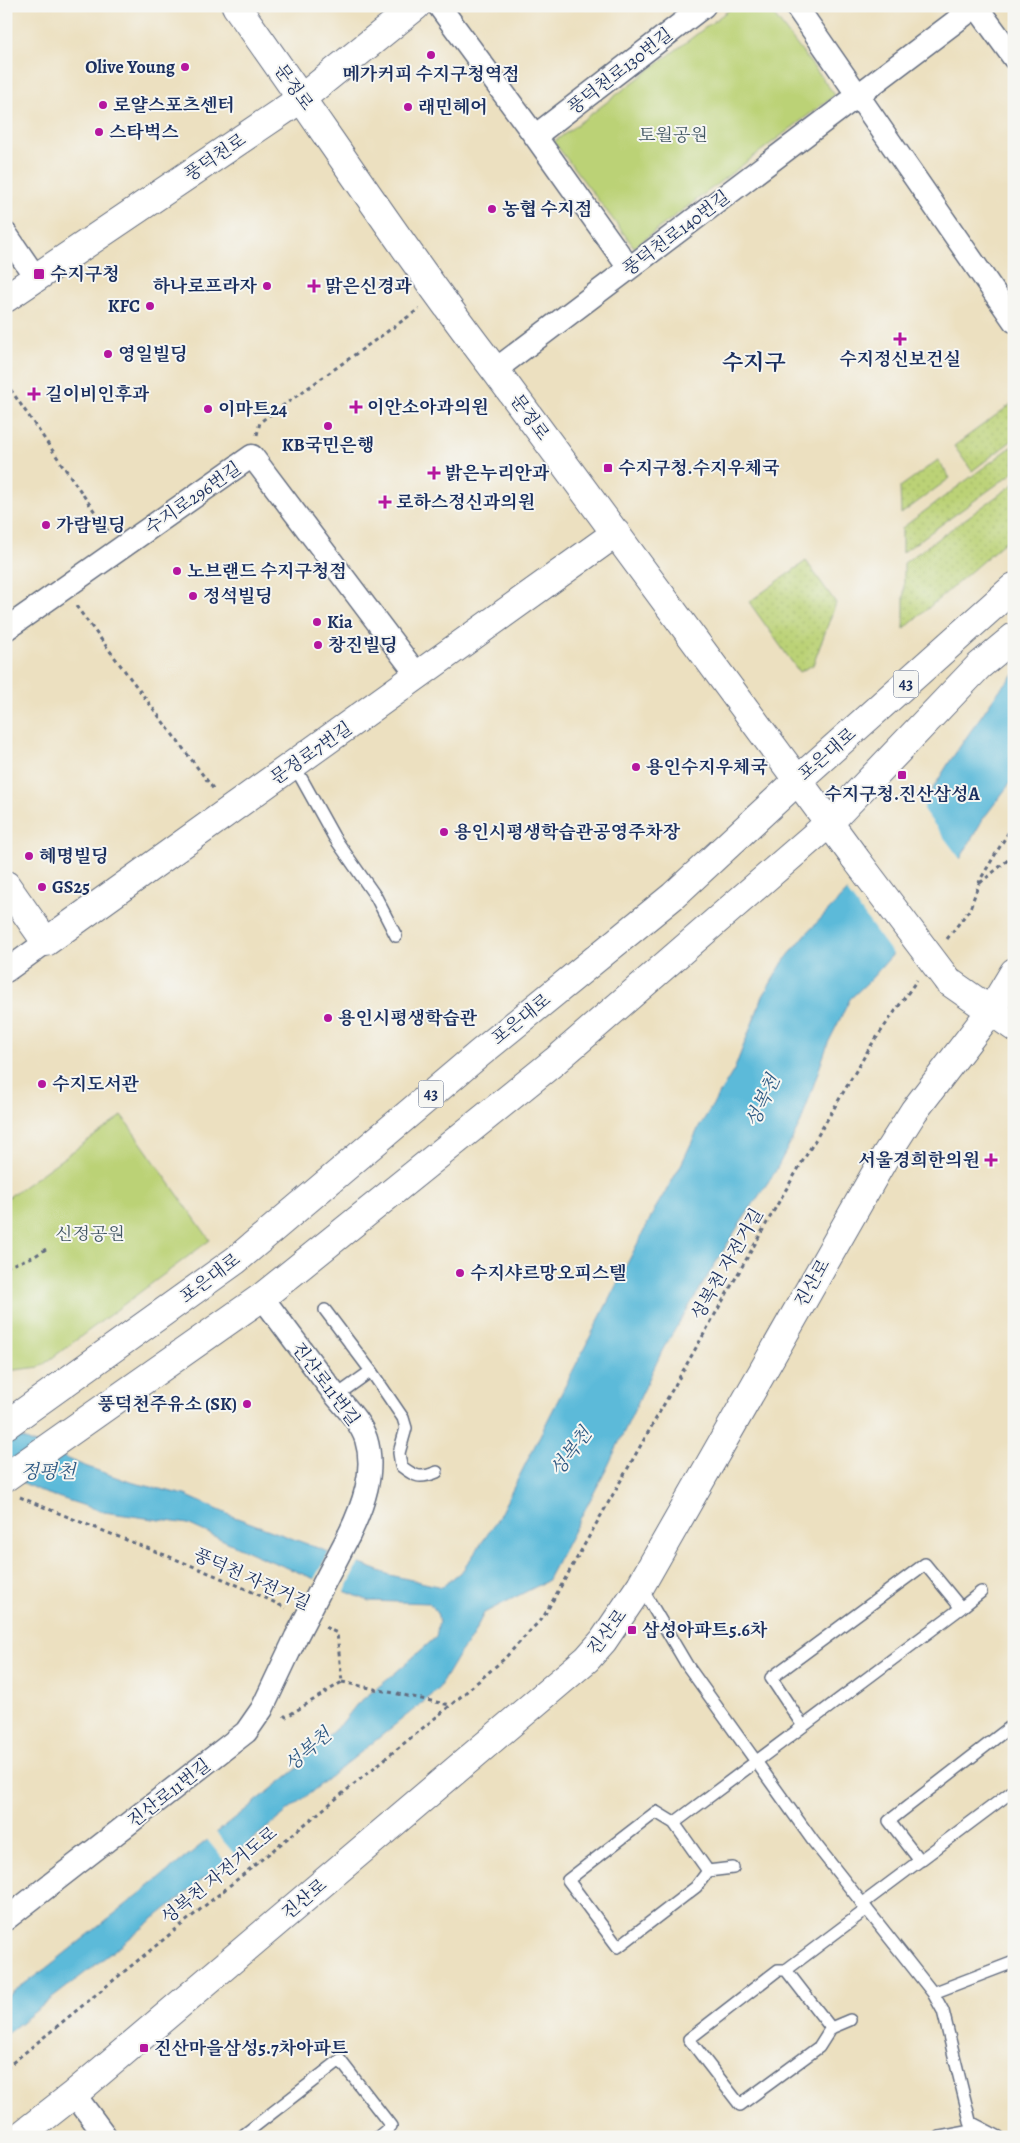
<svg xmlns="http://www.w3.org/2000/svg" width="1020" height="2143" viewBox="0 0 1020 2143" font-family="Alegreya,'Noto Serif KR',serif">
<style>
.grass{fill:url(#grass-dots);stroke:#6b806a}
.park{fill:#bbd276;stroke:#6b806a}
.water{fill:#5bbad9;stroke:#3b749c}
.pier{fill:#ece0c0}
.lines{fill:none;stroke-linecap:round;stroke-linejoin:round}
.service-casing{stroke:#646d80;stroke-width:14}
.minor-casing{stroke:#646d80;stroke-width:25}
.tertiary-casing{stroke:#646d80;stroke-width:30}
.secondary-casing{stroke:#646d80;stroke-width:30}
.primary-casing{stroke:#646d80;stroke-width:30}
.path{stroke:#646d80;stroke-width:3;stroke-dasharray:4 4;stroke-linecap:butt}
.service{stroke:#fff;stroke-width:11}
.minor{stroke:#fff;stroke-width:22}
.tertiary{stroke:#fff;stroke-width:28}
.secondary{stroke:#fff;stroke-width:28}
.primary{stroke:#fff;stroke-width:28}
.minor-bridge-casing{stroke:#646d80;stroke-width:25;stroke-linecap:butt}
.tertiary-bridge-casing{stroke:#646d80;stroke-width:30;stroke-linecap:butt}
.minor-bridge{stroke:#fff;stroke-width:22}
.tertiary-bridge{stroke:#fff;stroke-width:28}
.poi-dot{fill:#b5179e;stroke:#f6f6f2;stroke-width:2}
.labels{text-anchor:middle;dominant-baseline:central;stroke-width:4;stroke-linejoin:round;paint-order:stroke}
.shield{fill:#f6f6f2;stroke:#5d6b8a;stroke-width:1}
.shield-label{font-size:16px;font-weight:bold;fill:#1b2f5e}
.poi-label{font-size:18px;font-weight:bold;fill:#1b2f5e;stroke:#f6f6f2;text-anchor:start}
.street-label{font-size:18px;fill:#1b2f5e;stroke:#f6f6f2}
.park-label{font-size:18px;fill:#435864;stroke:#f6f6f2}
.water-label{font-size:19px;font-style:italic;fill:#2e5983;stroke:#f6f6f2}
.district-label{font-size:22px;font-weight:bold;fill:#1b2f5e;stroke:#f6f6f2}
</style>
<defs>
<pattern id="grass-dots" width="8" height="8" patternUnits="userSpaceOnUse" patternTransform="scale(1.25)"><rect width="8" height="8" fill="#bbd276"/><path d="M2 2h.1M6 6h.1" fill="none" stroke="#a0b568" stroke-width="1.8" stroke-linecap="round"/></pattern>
</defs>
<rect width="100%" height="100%" fill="#f6f6f2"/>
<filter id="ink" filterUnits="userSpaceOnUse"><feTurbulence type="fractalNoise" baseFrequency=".02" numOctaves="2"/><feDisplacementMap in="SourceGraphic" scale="10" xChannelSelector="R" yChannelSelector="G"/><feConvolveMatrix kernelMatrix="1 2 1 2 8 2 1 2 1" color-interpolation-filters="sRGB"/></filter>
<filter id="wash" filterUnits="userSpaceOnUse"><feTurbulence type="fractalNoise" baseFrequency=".0096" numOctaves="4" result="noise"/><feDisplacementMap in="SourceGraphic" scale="20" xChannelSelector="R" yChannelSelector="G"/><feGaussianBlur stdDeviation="1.12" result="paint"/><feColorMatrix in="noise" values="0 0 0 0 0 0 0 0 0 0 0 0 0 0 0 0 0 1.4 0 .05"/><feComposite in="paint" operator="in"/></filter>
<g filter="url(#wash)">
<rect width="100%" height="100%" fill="#ece0c0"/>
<path class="grass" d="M1014,402V439L972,471L954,446Z
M1014,445V472L902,553V528Z
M938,460L950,478L901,514L900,487Z
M1014,484V534L904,629V563Z
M806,561L836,603L813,665L799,672L749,602Z"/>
<path class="park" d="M734,6H767L835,95L634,247L554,142Z
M122,1116L210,1240L40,1367L6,1371V1199Z"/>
<path class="water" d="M1014,674V778L983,819L928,915L870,980L850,999L828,1043L801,1122L775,1172L739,1225L663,1349L606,1470L547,1581L484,1613L471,1639L459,1654L437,1691L125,1942L6,2034V1997L45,1969L298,1768L307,1755L342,1723L357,1704L387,1680L436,1637L439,1621L437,1612L429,1603L369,1601L256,1555L188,1524L104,1512L42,1492L6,1474V1431L82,1465L130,1482L185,1495L232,1516L390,1575L442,1587L463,1570L496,1522L655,1209L680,1167L698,1129L734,1070L763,996L783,962L806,934L908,828L950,761L997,693Z"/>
<path class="pier" d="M924,797V811L961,860L930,917L895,957L845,889L906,827Z
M330,1550L360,1561L344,1593L313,1581Z
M214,1830L236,1856L227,1864L205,1837Z"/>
</g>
<g filter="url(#ink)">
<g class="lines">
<defs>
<path id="service" d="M294,765L334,837L376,897L396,936
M325,1310L371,1371L403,1418L406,1428L399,1453L401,1466C415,1477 420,1479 437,1472
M336,1396L371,1371
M641,1587L687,1665L813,1841L933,1993L943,2011L974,2137
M961,1608L981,1592
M674,1823L708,1871L696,1887L618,1947L568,1880L656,1812L674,1823L961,1608L925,1564L771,1678L803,1726
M920,1861L889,1821L1014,1724
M708,1871L733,1868
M862,1904L1014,1790
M786,1970L831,2028L819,2047L740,2105L689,2039L778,1970H786L867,1909
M933,1993L1014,1962
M831,2028L850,2020
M970,2122L999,2137
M241,2137L340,2060L391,2126L378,2137
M940,2137L972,2131"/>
<path id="minor" d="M439,6L535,136L629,268
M796,6L1014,321
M976,6L1014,58
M535,136L704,6
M6,234L36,278
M495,370L976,6
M6,629L252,456L418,676
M6,971L46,942
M262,1297C286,1329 309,1360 333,1392C344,1406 360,1421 366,1439C376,1471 363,1506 349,1535
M6,1919L246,1732L262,1709L296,1637
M74,2094L106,2137"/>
<path id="tertiary" d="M236,6C323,127 404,252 495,370L855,858
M6,885L46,942L616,533
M948,981L1014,1027
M19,2137L74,2094L587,1659L603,1641L641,1585L886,1155L914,1111L990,1012L1014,972"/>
<path id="secondary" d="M6,298L302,98L416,6"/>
<path id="primary" d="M6,1425L236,1260L479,1054L673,896L798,780L1014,587
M6,1477L262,1297L555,1061L829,823L979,666L1014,637"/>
</defs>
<use href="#service" class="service-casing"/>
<use href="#minor" class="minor-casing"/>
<use href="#tertiary" class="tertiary-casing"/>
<use href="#secondary" class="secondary-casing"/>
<use href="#primary" class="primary-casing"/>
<path class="path" d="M6,383L108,531
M257,435L260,422L419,309
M76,606L215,791
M980,883L1014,855
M947,939L970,909L980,880L1014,823
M6,1267L35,1256L49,1247
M20,1497C108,1535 200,1565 286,1608
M325,1627L337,1633L342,1682
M342,1682L450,1705
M284,1715L286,1717L342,1682
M6,2068L451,1705L504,1659L544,1616L781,1198L870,1047L917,980"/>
<use href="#service" class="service"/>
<use href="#minor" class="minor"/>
<use href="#tertiary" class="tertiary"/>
<use href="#secondary" class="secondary"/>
<use href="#primary" class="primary"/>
<defs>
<path id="minor-bridge" d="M296,1637L349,1535"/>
<path id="tertiary-bridge" d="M855,858L948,981"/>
</defs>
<use href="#minor-bridge" class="minor-bridge-casing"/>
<use href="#tertiary-bridge" class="tertiary-bridge-casing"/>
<use href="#minor-bridge" class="minor-bridge"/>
<use href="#tertiary-bridge" class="tertiary-bridge"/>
</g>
</g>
<g class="poi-dot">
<circle cx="431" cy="55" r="5"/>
<circle cx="185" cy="67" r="5"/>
<circle cx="103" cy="105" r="5"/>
<circle cx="408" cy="107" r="5"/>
<circle cx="99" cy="132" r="5"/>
<circle cx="492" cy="209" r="5"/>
<rect x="33" y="268" width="12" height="12" rx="2.5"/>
<circle cx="267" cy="286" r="5"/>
<path d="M311.5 278.5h5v5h5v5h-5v5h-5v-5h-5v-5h5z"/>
<circle cx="150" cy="306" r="5"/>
<path d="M897.5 331.5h5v5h5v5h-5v5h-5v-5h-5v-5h5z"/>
<circle cx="108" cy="354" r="5"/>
<path d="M31.5 386.5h5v5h5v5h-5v5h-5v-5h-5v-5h5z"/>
<path d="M353.5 399.5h5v5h5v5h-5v5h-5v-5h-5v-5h5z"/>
<circle cx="208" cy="409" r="5"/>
<circle cx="328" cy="426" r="5"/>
<rect x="603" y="463" width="10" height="10" rx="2.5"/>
<path d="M431.5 465.5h5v5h5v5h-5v5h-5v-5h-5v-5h5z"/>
<path d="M382.5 494.5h5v5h5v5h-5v5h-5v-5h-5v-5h5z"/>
<circle cx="46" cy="525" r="5"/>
<circle cx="177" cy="571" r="5"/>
<circle cx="193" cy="596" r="5"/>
<circle cx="317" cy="622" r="5"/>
<circle cx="318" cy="645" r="5"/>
<circle cx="636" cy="767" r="5"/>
<rect x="897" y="770" width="10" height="10" rx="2.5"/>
<circle cx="444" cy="832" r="5"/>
<circle cx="29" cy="856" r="5"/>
<circle cx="42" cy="887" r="5"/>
<circle cx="328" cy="1018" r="5"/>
<circle cx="42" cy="1084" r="5"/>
<path d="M988.5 1152.5h5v5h5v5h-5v5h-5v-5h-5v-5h5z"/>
<circle cx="460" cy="1273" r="5"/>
<circle cx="247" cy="1404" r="5"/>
<rect x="627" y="1625" width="10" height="10" rx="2.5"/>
<rect x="139" y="2043" width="10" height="10" rx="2.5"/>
</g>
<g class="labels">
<g class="shield">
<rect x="893.5" y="670.5" width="25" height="27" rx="4"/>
<rect x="418.5" y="1080.5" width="25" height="27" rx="4"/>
</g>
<g class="shield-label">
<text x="906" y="684">43</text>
<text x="431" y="1094">43</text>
</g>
<g class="poi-label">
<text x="175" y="67" text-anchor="end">Olive Young</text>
<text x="431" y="74" text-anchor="middle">메가커피 수지구청역점</text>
<text x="113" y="105">로얄스포츠센터</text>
<text x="418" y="107">래민헤어</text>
<text x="109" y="132">스타벅스</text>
<text x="502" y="209">농협 수지점</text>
<text x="50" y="274">수지구청</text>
<text x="257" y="286" text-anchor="end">하나로프라자</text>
<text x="325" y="286">맑은신경과</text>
<text x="140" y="306" text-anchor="end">KFC</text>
<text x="118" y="354">영일빌딩</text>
<text x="900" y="359" text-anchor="middle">수지정신보건실</text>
<text x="45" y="394">길이비인후과</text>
<text x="367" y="407">이안소아과의원</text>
<text x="218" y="409">이마트24</text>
<text x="328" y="445" text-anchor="middle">KB국민은행</text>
<text x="618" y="468">수지구청.수지우체국</text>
<text x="445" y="473">밝은누리안과</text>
<text x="396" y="502">로하스정신과의원</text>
<text x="56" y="525">가람빌딩</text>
<text x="187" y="571">노브랜드 수지구청점</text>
<text x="203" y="596">정석빌딩</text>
<text x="327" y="622">Kia</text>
<text x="328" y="645">창진빌딩</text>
<text x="646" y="767">용인수지우체국</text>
<text x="902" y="794" text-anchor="middle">수지구청.진산삼성A</text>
<text x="454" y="832">용인시평생학습관공영주차장</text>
<text x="39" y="856">혜명빌딩</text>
<text x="52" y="887">GS25</text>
<text x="338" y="1018">용인시평생학습관</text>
<text x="52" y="1084">수지도서관</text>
<text x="980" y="1160" text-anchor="end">서울경희한의원</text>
<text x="470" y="1273">수지샤르망오피스텔</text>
<text x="237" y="1404" text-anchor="end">풍덕천주유소 (SK)</text>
<text x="642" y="1630">삼성아파트5.6차</text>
<text x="154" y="2048">진산마을삼성5.7차아파트</text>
</g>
<g class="street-label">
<text transform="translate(620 71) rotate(-38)">풍덕천로130번길</text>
<text transform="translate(294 87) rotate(54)">문정로</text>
<text transform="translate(215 157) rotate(-34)">풍덕천로</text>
<text transform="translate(676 233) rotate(-37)">풍덕천로140번길</text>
<text transform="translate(530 417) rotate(54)">문정로</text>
<text transform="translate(193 498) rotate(-35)">수지로296번길</text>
<text transform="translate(311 753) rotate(-35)">문정로7번길</text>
<text transform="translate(827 754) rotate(-41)">포은대로</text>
<text transform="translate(521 1019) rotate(-39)">포은대로</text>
<text transform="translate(727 1264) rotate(-60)">성복천 자전거길</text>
<text transform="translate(210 1278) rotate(-37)">포은대로</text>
<text transform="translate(812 1283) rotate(-60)">진산로</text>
<text transform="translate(326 1384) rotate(53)">진산로11번길</text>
<text transform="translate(252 1579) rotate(24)">풍덕천 자전거길</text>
<text transform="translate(607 1632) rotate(-53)">진산로</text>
<text transform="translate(169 1793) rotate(-38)">진산로11번길</text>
<text transform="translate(219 1875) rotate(-39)">성복천 자전거도로</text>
<text transform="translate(304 1899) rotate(-40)">진산로</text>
</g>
<g class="park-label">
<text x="673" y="135">토월공원</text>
<text x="90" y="1234">신정공원</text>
</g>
<g class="water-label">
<text transform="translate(763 1101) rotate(-65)">성복천</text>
<text transform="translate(571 1452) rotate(-53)">성복천</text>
<text x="48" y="1472">정평천</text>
<text transform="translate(308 1750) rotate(-41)">성복천</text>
</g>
<g class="district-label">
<text x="754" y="363">수지구</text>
</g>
</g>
<rect width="1020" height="2143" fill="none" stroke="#f6f6f2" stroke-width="25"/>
</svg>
